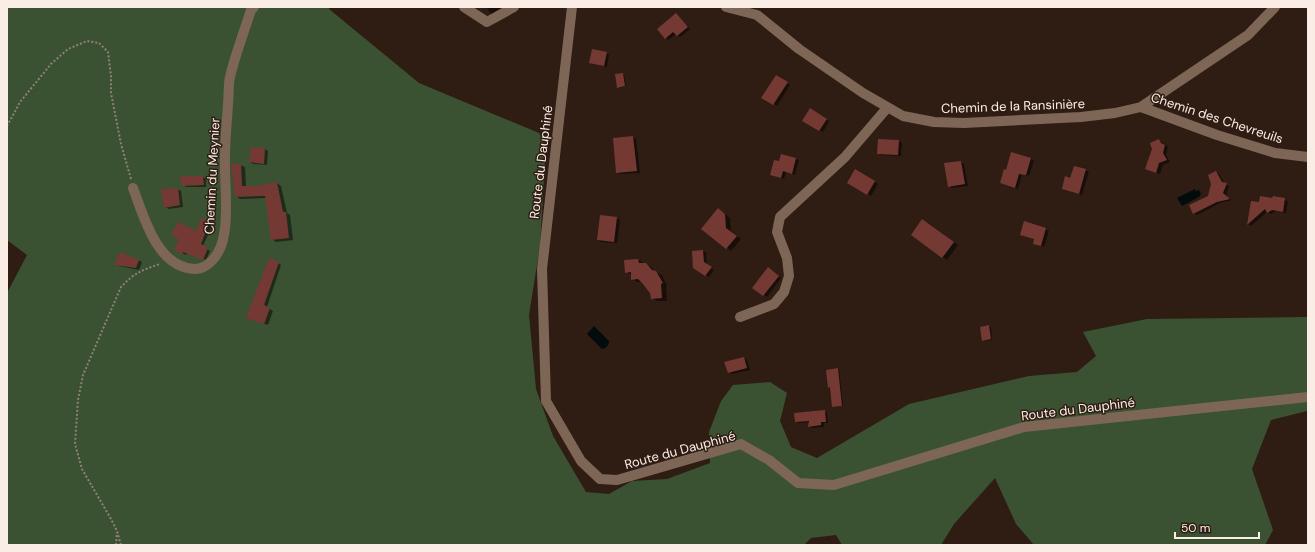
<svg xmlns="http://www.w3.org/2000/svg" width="1315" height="552" viewBox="0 0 1315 552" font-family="'DM Sans',sans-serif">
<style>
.green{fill:#3a5231}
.water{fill:#030c0c}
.shadow{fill:#0007}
.building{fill:#753934}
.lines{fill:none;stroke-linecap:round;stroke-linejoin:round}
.path{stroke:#908078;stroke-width:2;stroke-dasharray:2 2;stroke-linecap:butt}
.minor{stroke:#7d6656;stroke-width:10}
.tertiary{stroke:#7d6656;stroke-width:10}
.labels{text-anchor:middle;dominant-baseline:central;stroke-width:3;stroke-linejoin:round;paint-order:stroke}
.street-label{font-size:13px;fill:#faede6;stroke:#2f1d13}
</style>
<rect width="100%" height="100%" fill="#2f1d13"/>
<path class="green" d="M7,7H329V9L419,83L539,133L546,144L540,246L529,315L536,389L553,436L586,492L609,494L632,481L667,479L710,463L709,432L721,401L733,385L770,382L787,393L780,421L791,447L817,458L909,404L1029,376L1077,372L1096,356L1083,332L1147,319L1308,317V413L1307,411L1271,420L1252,469L1273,530L1265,545H1034L1016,524L995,478L954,524L941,545H842L836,535L811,538L804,545H7V293L27,255L7,240Z"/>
<path class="water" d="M1195,189L1196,191L1199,190L1201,194L1199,197L1182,206L1177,198Z
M594,326L609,341C609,345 607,348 602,349L587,334Z"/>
<path class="shadow" d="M487,7H507L493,14L490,13Z
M676,14L690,29L680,37L676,34L668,40L666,38Z
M606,53L609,55L607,67L590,62Z
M623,74L624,75L626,86L619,88L618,87Z
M776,76L790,85L777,106L763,97Z
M810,110L829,121L823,132L804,121Z
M633,137L636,139L640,173L620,174L617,172L614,138Z
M1159,140L1168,147L1166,155L1170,162L1163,165L1160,174L1146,169Z
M879,141H899L902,143L901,156L881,155L878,153Z
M252,148L265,149L268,151L267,165L253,164L250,162Z
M782,155L799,160L795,175L786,172L784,179L774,176Z
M1031,159L1034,161L1029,176L1022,174L1018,189L1001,183L1007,171Z
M960,162L964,164L968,186L952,188L948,186Z
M240,165L245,167L246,187H256L277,183L281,186L287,213L290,215L293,240L276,242L272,239L266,198L240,199L236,196Z
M1085,170L1089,172L1082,195L1066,190L1071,179Z
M855,171L878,184L871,196L849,182Z
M1216,172L1219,174L1225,184L1229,186L1226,196L1232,200L1220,203L1197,215L1194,213L1209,197Z
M203,177L206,179V187H186L183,185Z
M177,189L181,191L183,207L169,209L165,207Z
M1274,197L1288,201L1286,213L1276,211L1271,214L1267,212L1251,226L1248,224L1260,203L1273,199Z
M723,212L730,218L731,231L741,239L731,251L727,248Z
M601,216L617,218L620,220L617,243L601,242L598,240Z
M202,219L213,224L203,246L210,251L206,260L187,253L186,255L175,249L197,232Z
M928,223L958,245L947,260L942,257Z
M1045,229L1049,231L1044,247L1034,243L1035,239L1025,236Z
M703,251L706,252L707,265L714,270L709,277L694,267Z
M138,260L142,262L139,270L119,266L115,264Z
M638,260L651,267L656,272L662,275L667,286L666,287L667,301H657L652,298L651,293L641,282H637L632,279V275L626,272Z
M278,263L281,265L267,307L273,311L268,325L247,318Z
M771,270L781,278L767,297L753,288Z
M989,326L991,327L992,340L984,341L983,340L981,328Z
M744,358L747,360L750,370L732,374L729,372Z
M838,369H839L843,406L834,407H833L831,388L829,387L827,370Z
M824,411L827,413L828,423H824V427L812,428L809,426L810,422L799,423L796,421Z"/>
<path class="building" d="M676,13L688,27L677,36L673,32L665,39L657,29Z
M592,49L607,52L604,66L589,63Z
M623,73L625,86L617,88L615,74Z
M776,75L788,82L773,105L761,98Z
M810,108L827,119L819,131L802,121Z
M633,136L637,171L616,173L613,138Z
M878,139L899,140L898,155L877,154Z
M1159,139L1161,143L1165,145L1163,153L1167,160L1159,163L1156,173L1145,169L1152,149L1150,143Z
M251,147L265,148L264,164L249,162Z
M1011,152L1031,158L1026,175L1019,174L1015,188L1000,183L1004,169L1006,170Z
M781,154L796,158L792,174L783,171L781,178L770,175L774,160L779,161Z
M961,161L965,184L948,187L944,163Z
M231,164H241L242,186H256L277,182L283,212H286L289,238L271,240L265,196L235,197Z
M1074,166L1086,169L1079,194L1062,189L1065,176L1070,178Z
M855,169L875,181L867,195L847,183Z
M1216,171L1222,182L1227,183L1223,193L1230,199L1217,202L1193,214L1189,205L1208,196L1211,184L1208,175Z
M180,176H203L204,185L182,186Z
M178,188L180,205L164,208L161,189Z
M1260,196L1272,198L1273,196L1285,198L1283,212L1272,210L1267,213L1265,209L1247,225L1251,201L1259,202Z
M718,208L725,214L726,228L737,236L726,249L701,229Z
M600,215L617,217L614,242L597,240Z
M201,218L210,221L201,244L208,248L203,260L183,252L182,254L174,250L179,239L171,235L178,222L196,231Z
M922,219L954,242L942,258L911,235Z
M1024,221L1046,228L1041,246L1033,244L1034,239L1020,235Z
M703,250L704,262L712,267L705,276L693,268L692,251Z
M120,252L139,260L136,268L114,265Z
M269,258L279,262L264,305L270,308L264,324L246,318Z
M638,259L639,263H646L652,270L656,271L663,283L661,284L662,298L651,299L650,293L642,283L638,279L631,280V272L625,273L624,260Z
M768,267L779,276L763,296L752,288Z
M989,325L991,339L982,341L980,327Z
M744,357L747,368L728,373L724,362Z
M838,368L842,406L832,407L830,387L828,388L826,370Z
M825,410L826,422H821V425L808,427L809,421L795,422L794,413Z"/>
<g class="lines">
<path class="path" d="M7,126L20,102L51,64L68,49L87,41L99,43L108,52L111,76V93L121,144L131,179
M116,545L117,532
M121,545L117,531L111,519L82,469L75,444L78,400L83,375L121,287C134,273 142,270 160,264"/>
<path class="minor" d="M464,7L487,22L514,7
M726,7L757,15L799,49L863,93L903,116L934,122L964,123L1081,117L1115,113L1141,107L1248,35L1275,7
M1141,107L1217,135L1275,153L1308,157
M133,188C144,217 157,268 195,269C207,269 217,257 221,246C230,222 224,182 225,156C225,139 227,121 228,104C229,95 228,86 230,77C235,55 244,32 251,10L254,7
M740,317L774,304L784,292L789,276L787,258L777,232L780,217L845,157L887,108"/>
<path class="tertiary" d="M572,7L542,269L546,401L581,461L600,479L617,480L741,444L769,460L798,483L834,485L1024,427L1308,397"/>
</g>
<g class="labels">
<g class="street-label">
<text transform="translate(1013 106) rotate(-2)">Chemin de la Ransinière</text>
<text transform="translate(1217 118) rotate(18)">Chemin des Chevreuils</text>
<text transform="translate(541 162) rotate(-83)">Route du Dauphiné</text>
<text transform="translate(212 176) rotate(-87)">Chemin du Meynier</text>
<text transform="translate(1078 409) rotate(-7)">Route du Dauphiné</text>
<text transform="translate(680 450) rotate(-15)">Route du Dauphiné</text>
</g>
</g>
<rect width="1315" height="552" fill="none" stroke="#faede6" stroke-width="16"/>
<path d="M1175 532v6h84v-6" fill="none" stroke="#faede6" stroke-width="2"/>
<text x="1181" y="532" font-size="12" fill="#faede6" stroke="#2f1d13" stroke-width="3" paint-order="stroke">50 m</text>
</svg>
